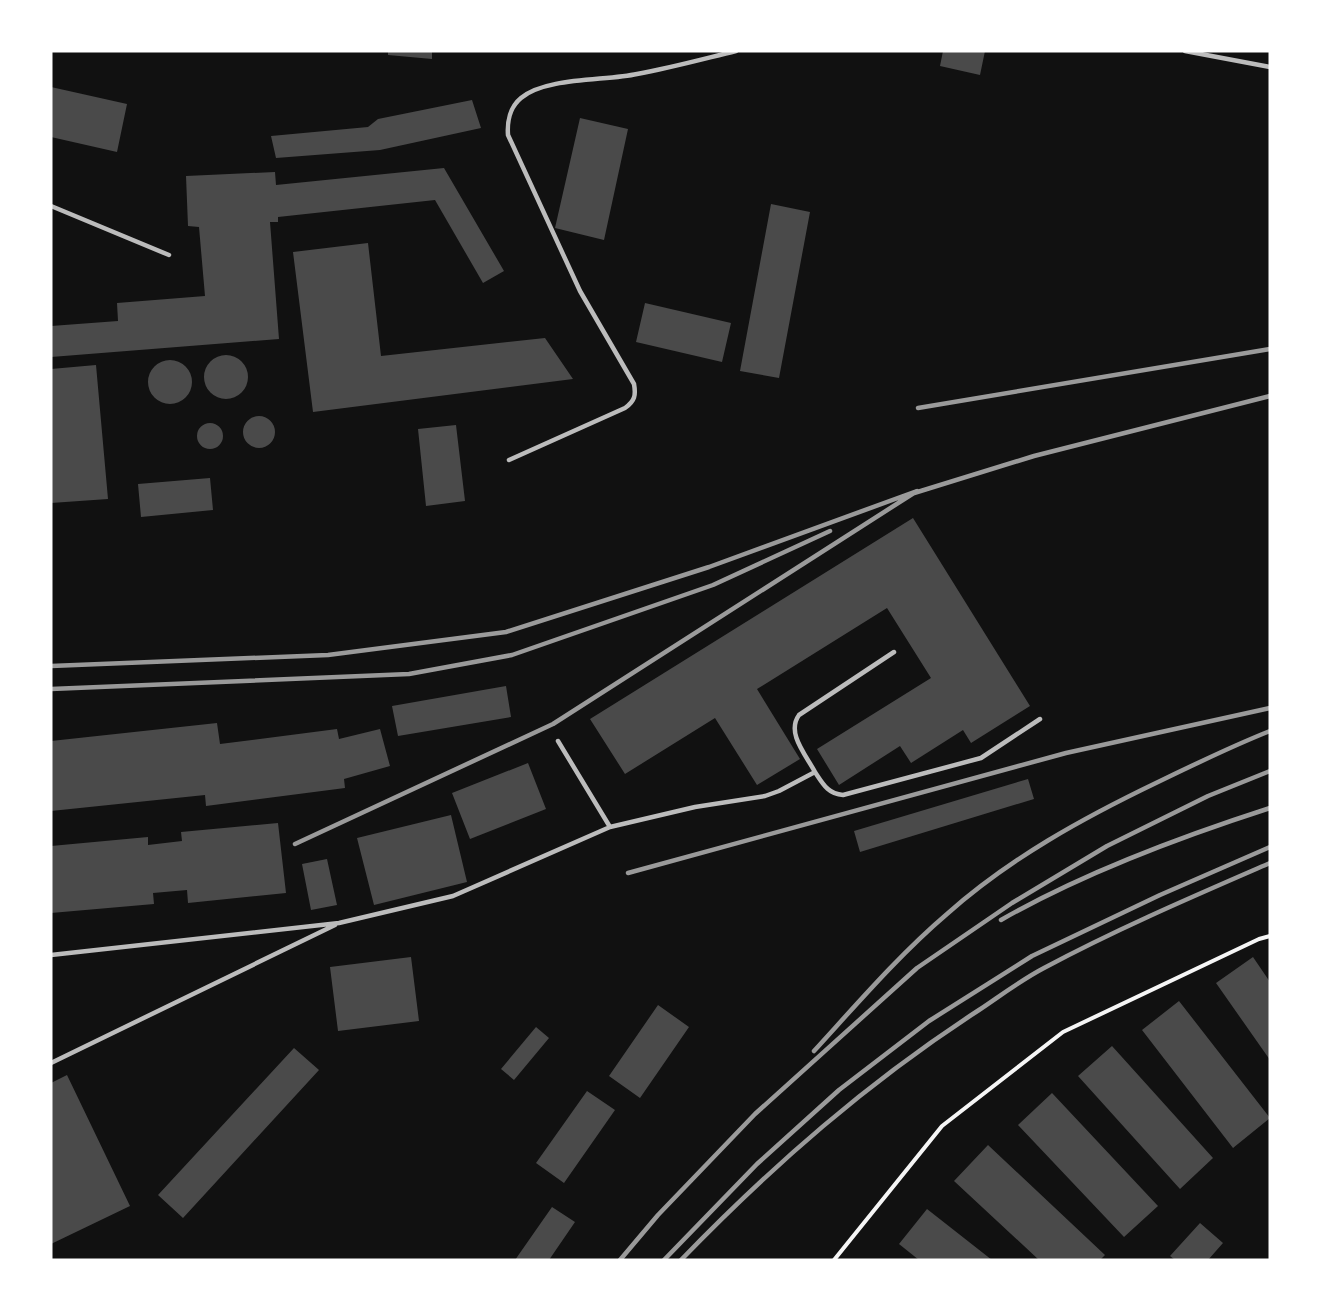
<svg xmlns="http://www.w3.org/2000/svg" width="1321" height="1311" viewBox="0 0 1321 1311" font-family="Rubik,sans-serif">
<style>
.building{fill:#4a4a4a}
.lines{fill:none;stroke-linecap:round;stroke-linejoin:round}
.path{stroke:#f5f5f5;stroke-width:4}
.service{stroke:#bcbcbc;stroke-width:4.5}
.rail{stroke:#9a9a9a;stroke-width:4.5}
</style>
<rect width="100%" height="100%" fill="#111"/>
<path class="building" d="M388,51H432V59L388,55Z
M943,51H985L980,75L940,66Z
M51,87L127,104L117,152L51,137Z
M472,100L481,128L380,150L276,158L271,136L368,127L378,119Z
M580,118L628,129L604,240L555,228Z
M444,168L504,271L483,283L435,200L278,217V222H270L279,339L51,357V326L118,321L117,303L205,296L199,227L188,226L186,176L275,172L276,185Z
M771,204L810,212L779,378L740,371Z
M368,243L381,356L545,338L573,379L313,412L293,252Z
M645,303L731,323L722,362L636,342Z
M204 377a22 22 0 1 1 44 0a22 22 0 1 1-44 0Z
M148 382a22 22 0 1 1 44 0a22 22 0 1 1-44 0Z
M96,365L108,499L51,503V369Z
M243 432a16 16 0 1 1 32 0a16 16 0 1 1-32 0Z
M197 436a13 13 0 1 1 26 0a13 13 0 1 1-26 0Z
M456,425L465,501L426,506L418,429Z
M210,478L213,510L141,517L138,484Z
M913,518L1030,706L971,743L963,730L911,763L900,746L839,785L817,749L931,678L887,608L757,689L800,759L757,785L715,718L625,774L590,719Z
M506,686L511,717L398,736L392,706Z
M217,723L220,744L337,729L339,739L380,729L390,766L344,779L345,788L206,806L205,795L51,811V741Z
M528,763L546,809L470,839L452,793Z
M1028,779L1034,799L860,852L854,831Z
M451,815L467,882L374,905L357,838Z
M278,823L286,893L188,903L187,890L153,893L154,904L51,913V846L148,837V845L182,841L181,832Z
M327,859L337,905L311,910L302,864Z
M411,957L419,1021L338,1031L330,967Z
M1253,957L1270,982V1060L1216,983Z
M1179,1001L1270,1118L1233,1148L1142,1030Z
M658,1005L689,1027L640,1098L609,1076Z
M536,1027L549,1038L514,1080L501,1069Z
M1112,1046L1213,1158L1180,1189L1078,1076Z
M294,1048L319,1070L183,1218L158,1195Z
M67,1075L130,1206L51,1244V1083Z
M587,1091L615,1110L564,1183L536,1163Z
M1052,1093L1158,1206L1124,1237L1018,1125Z
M988,1145L1105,1255L1100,1260H1039L954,1181Z
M552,1207L575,1222L549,1260H515Z
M927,1209L992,1260H919L899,1244Z
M1200,1223L1223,1243L1208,1260H1175L1170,1256Z"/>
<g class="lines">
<path class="path" d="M834,1260L942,1126L1063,1032L1259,939L1270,936"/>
<path class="service" d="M1185,51L1270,67
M51,206L169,255
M509,460L625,408C635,401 636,395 634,384L580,291L508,135C507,122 510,107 521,98C546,77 606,81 637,74C670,68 703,59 736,51
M558,741L610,827
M815,772C823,784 828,794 843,795L981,758L1040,719
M51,955L339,923L453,896L610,827L695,807L765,796L779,791L815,772C806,755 786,733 799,715L894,652
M51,1063L335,925"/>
<path class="rail" d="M918,408L1270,349
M911,494L1034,456L1270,396
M51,666L328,655L506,632L709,567L917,491L553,724L295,844
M51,689L409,674L512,655L713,585L830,531
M628,873L1066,753L1270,708
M1001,920C1083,873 1180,837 1270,808
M814,1051C857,1004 899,955 947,914C1010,858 1083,818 1158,782C1195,764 1232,746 1270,731
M620,1260L658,1215L755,1114L917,968L1012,903L1107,846L1208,796L1270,771
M664,1260L757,1164L839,1090L929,1021L1032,956L1160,895L1270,847
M681,1260C773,1165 868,1082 979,1010C1000,996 1021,980 1044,968C1117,929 1194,896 1270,863"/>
</g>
<rect width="1321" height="1311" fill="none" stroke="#ffffff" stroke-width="105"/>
</svg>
